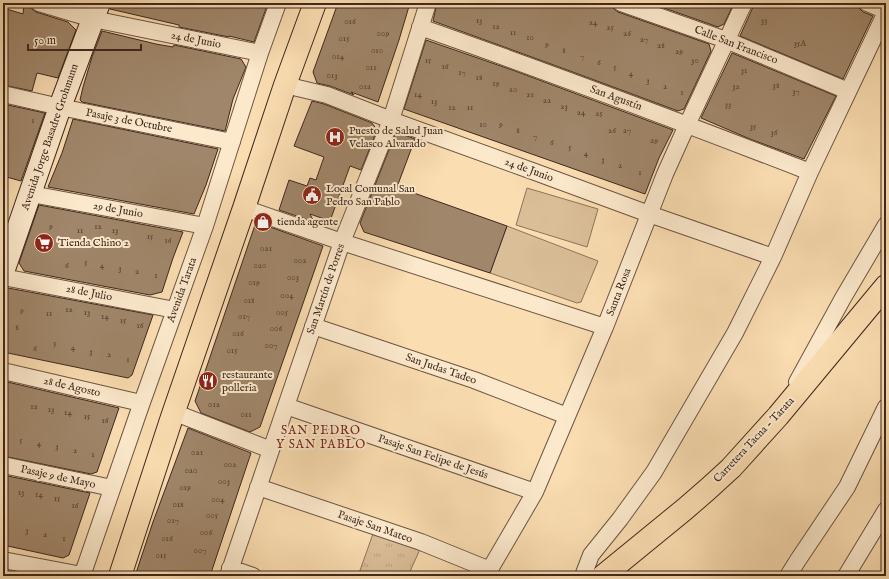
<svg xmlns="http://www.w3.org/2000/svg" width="889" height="579" viewBox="0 0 889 579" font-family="'IM FELL English',serif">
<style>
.grass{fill:url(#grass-tufts);stroke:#8c735b}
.pitch{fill:#dabe98;stroke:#8c735b}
.building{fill:#a0866a;stroke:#3e281e}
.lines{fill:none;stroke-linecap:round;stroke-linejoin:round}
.street-casing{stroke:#6d5543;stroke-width:18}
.secondary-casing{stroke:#3e281e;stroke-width:24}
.highway-casing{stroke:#3e281e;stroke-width:24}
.street{stroke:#fce9cc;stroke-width:16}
.secondary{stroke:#fce9cc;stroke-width:22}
.highway{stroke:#faddb1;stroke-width:22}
.labels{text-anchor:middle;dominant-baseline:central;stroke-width:4;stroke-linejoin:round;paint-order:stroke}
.number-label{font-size:9px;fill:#564031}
.street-label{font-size:11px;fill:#3e281e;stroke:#fce9cc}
.poi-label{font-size:11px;fill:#3e281e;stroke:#fce9cc;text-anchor:start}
.neighbourhood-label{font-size:12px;letter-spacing:1px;fill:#7a1f14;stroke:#fce9cc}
</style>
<defs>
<pattern id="grass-tufts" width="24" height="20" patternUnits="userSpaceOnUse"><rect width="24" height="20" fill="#dabe98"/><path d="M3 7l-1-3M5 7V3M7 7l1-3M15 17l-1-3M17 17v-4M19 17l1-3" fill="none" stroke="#bca383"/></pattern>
</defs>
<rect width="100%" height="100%" fill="#faddb1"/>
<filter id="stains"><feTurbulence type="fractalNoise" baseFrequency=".005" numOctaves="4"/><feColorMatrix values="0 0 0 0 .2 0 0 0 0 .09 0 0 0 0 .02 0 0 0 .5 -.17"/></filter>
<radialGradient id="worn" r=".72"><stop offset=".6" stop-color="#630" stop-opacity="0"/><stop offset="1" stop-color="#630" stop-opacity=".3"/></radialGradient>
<path class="grass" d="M374,531L421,547L408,576H358Z"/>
<path class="pitch" d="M527,188L598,209L587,247L516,225Z
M507,226L598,261L581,302L577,303L490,273Z"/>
<path class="building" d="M24,3H30V6L32,9L36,12L68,22L76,30L58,78L37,73L32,91L3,85V8L23,14Z
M111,3H268L254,42L229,36V37L179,27V25L110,9Z
M338,3H410L399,40L378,102L351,92L354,95L330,86L317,83L313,72Z
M437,3H612L614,9L618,12L709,44L711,51L684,109L678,111L570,71L433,21Z
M650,3H734L724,24L718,27Z
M753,3H854L858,4L860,9L863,12L873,16L843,79L740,36L753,7Z
M102,31L156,44L173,47L174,45L241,59L246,67L233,99L225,131L82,102L80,100L83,87L92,57Z
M426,40L515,71L673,130L659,158L645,194L404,109Z
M732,53L836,96L804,159L750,139L701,118Z
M312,101L324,104L372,123L377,130L361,170L350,166L330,221L310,214L314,222L279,210L289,180L307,186L310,178L316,180L324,157L294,146Z
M3,104L45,113L21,181L3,176Z
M73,119L218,149L206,185L194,214L48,187L62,153Z
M396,132L415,139L397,187L507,226L490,273L364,232L360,223Z
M39,205L183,232L173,258L162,292L150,295L24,271L19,263Z
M256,222L323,246L260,427L250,432L201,413L195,401Z
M8,288L153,315L132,375L128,378L3,352V301Z
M3,381L119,408L97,472L91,474L3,456Z
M188,428L251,453L210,576H135L153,522Z
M3,475L90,493L69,555L63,558L3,545Z"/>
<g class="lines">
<defs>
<path id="street" d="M39,3L93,19L260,53
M621,3L726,40L848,91
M867,3L886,11
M420,27C551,73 681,122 810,172
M285,85L327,95L391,120L535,172L649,214L773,257
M3,94L60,107L232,142
M31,194L205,226
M244,208L342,242L605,327
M3,277L175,310
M313,326L474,380L567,416
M3,371L141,403
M797,382L843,298L886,225
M286,406L535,492
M173,412L271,450
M3,465L112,488
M258,487L421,542L490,570
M3,560L82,575
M230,568L253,576
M82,576L140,408L205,226L260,53L278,3
M228,576L342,242L391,120L428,3
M486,576L535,492L605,327L665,174L687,125L744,3
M583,576L591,555L620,519L654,472L735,333L773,257L810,172L886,12
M788,576L798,560L847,487L886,407
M846,576L886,510"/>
<path id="secondary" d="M3,272L60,107L99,3"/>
<path id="highway" d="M120,576L172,417L244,208L285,85L315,3
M603,576L685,509L708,489L731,468L778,416L886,286"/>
</defs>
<use href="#street" class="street-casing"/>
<use href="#secondary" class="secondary-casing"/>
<use href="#highway" class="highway-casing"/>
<use href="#street" class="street"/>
<use href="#secondary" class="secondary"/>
<use href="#highway" class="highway"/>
</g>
<defs>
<symbol id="hospital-disc" viewBox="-11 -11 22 22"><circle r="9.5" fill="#8f2418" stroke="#fce9cc"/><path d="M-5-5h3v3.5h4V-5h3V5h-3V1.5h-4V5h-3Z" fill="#fff"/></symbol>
<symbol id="civic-disc" viewBox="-11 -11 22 22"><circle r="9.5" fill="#8f2418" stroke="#fce9cc"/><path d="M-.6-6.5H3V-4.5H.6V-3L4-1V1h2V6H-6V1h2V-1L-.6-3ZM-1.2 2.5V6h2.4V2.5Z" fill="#fff"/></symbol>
<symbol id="shop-disc" viewBox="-11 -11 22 22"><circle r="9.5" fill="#8f2418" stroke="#fce9cc"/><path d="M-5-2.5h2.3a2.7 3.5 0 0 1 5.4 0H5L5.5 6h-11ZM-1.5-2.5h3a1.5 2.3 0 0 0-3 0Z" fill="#fff"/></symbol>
<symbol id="supermarket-disc" viewBox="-11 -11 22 22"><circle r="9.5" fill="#8f2418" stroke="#fce9cc"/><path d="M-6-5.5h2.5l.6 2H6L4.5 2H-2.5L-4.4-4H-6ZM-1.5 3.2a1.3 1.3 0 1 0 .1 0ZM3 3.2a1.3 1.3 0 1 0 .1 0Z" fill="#fff"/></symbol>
<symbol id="restaurant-disc" viewBox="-11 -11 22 22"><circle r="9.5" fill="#8f2418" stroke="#fce9cc"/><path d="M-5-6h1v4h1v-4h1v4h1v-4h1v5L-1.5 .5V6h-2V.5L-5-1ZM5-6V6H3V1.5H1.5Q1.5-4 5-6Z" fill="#fff"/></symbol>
</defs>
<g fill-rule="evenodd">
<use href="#hospital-disc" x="324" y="126" width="22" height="22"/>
<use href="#civic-disc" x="301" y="184" width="22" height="22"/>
<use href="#shop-disc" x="252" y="211" width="22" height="22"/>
<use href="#supermarket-disc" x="33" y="232" width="22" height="22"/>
<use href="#restaurant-disc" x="197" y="370" width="22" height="22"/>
</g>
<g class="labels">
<g class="number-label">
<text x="479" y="20">13</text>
<text x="764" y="20">33</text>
<text x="350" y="21">016</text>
<text x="593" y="22">24</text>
<text x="496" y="26">12</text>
<text x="610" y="27">25</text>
<text x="513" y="32">11</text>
<text x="383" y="33">009</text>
<text x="627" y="33">26</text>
<text x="530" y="37">10</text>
<text x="344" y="38">015</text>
<text x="644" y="39">27</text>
<text x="800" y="43">35A</text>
<text x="547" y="44">9</text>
<text x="661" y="45">28</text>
<text x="377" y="50">010</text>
<text x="564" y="50">8</text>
<text x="679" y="51">29</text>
<text x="338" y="56">014</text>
<text x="582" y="56">7</text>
<text x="428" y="60">15</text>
<text x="695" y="60">30</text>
<text x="599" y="62">6</text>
<text x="445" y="66">16</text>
<text x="371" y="67">011</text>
<text x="615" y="67">5</text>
<text x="744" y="70">31</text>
<text x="462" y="72">17</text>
<text x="631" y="73">4</text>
<text x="332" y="75">013</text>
<text x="479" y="77">18</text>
<text x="648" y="80">3</text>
<text x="496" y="83">19</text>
<text x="776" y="85">38</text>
<text x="365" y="86">012</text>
<text x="665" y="86">2</text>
<text x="736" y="86">32</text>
<text x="513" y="89">20</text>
<text x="796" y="91">37</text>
<text x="682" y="92">1</text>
<text x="418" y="94">14</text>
<text x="530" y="94">21</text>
<text x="547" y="100">22</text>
<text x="434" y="101">13</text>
<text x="728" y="104">33</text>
<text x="564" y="106">23</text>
<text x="452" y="107">12</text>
<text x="470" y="107">11</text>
<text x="581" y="112">24</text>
<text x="599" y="113">25</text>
<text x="33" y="120">1</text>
<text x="483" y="124">10</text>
<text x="501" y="124">9</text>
<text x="753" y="126">35</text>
<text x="518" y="130">8</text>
<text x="612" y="130">26</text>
<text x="627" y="130">27</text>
<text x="774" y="132">36</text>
<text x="535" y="136">7</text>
<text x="654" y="140">29</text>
<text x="552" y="142">6</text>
<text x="570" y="147">5</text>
<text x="586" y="153">4</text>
<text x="603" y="159">3</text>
<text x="620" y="165">2</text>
<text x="640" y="172">1</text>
<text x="51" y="226">9</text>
<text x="98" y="226">12</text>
<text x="80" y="230">11</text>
<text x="115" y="230">13</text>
<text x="150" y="236">15</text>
<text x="168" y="240">16</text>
<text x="266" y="248">021</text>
<text x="300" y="260">002</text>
<text x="86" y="262">5</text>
<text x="67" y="265">6</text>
<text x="102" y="265">4</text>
<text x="260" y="265">020</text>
<text x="120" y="268">3</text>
<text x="137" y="271">2</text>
<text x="156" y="275">1</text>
<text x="293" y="277">003</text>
<text x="254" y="282">019</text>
<text x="287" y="295">004</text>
<text x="249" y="300">018</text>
<text x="69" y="309">12</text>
<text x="22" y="310">9</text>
<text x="87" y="312">13</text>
<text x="282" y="312">005</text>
<text x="49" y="313">11</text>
<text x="105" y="316">14</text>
<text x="244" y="316">017</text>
<text x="123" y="320">15</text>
<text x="140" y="325">16</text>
<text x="17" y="327">8</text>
<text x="276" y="328">006</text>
<text x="238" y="333">016</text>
<text x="55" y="343">5</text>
<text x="271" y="345">007</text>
<text x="73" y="347">4</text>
<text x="35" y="348">6</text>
<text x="232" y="350">015</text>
<text x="91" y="351">3</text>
<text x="109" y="354">2</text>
<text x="128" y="359">1</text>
<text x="214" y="404">012</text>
<text x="34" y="406">12</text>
<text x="51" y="409">13</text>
<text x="68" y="412">14</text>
<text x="246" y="414">011</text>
<text x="87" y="416">15</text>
<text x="105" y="420">16</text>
<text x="21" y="440">5</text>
<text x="39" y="443">4</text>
<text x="57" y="446">3</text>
<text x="75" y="450">2</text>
<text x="197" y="452">021</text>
<text x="93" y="454">1</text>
<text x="230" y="464">002</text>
<text x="191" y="470">020</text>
<text x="224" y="481">003</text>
<text x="185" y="487">019</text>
<text x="21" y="492">13</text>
<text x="39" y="494">14</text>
<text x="57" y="498">15</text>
<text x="218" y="499">004</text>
<text x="178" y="504">018</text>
<text x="75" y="505">16</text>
<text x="212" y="515">005</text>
<text x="173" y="520">017</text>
<text x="27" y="530">3</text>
<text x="206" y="532">006</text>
<text x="45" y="534">2</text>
<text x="64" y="538">1</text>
<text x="167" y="538">016</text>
<text x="200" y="550">007</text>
<text x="161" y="555">015</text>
</g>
<g class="street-label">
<text transform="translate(196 40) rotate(11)">24 de Junio</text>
<text transform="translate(736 45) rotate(21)">Calle San Francisco</text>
<text transform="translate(616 98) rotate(20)">San Agustín</text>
<text transform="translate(129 121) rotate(11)">Pasaje 3 de Octubre</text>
<text transform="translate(50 137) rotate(-71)">Avenida Jorge Basadre Grohmann</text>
<text transform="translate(529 170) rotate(20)">24 de Junio</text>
<text transform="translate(118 210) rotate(10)">29 de Junio</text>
<text transform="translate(326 289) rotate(-71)">San Martín de Porres</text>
<text transform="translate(182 290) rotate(-70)">Avenida Tarata</text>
<text transform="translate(619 292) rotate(-69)">Santa Rosa</text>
<text transform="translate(89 293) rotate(11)">28 de Julio</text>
<text transform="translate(441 369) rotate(19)">San Judas Tadeo</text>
<text transform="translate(72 387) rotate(13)">28 de Agosto</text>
<text transform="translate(754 440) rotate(-47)">Carretera Tacna - Tarata</text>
<text transform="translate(433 457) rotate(19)">Pasaje San Felipe de Jesús</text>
<text transform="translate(58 477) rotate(12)">Pasaje 9 de Mayo</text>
<text transform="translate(375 527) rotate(19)">Pasaje San Mateo</text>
</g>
<g class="poi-label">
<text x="349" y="131">Puesto de Salud Juan<tspan x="349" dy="13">Velasco Alvarado</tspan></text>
<text x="326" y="189">Local Comunal San<tspan x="326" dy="13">Pedro San Pablo</tspan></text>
<text x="277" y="222">tienda agente</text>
<text x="58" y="243">Tienda Chino 2</text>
<text x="222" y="375">restaurante<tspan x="222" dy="13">polleria</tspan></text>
</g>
<g class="neighbourhood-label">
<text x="321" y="430">SAN PEDRO<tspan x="321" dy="14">Y SAN PABLO</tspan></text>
</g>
</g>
<rect width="889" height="579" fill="none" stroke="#faddb1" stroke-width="16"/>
<rect x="4" y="4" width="881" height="571" fill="none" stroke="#3e281e" stroke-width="2"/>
<rect x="8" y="8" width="873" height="563" fill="none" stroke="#3e281e"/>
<path d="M28 44v6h113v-6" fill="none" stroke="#3e281e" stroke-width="2"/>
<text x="34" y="44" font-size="12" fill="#3e281e" stroke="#fce9cc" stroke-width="3" paint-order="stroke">50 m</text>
<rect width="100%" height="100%" filter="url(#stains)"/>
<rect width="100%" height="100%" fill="url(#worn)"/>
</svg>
